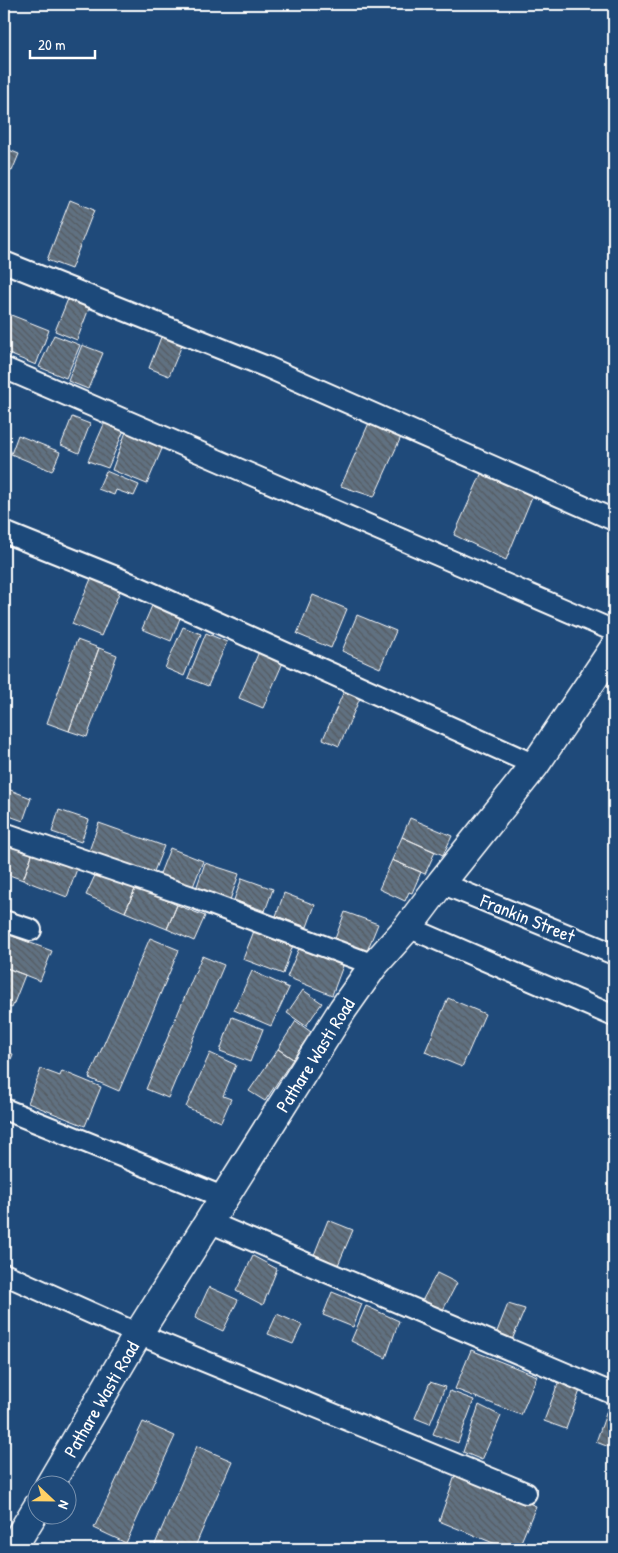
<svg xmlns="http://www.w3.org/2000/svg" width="618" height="1553" viewBox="0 0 618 1553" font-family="'Patrick Hand',sans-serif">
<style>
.building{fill:url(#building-back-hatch);stroke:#fff}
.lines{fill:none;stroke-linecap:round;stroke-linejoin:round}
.street-casing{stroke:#fff;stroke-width:24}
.secondary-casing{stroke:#fff;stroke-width:31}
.street{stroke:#1f4a7a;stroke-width:20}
.secondary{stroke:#1f4a7a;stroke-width:28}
.labels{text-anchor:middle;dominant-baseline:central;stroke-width:4.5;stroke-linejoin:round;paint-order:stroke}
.street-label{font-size:19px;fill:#fff;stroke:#1f4a7a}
</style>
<defs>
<pattern id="building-back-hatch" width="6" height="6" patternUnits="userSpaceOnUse" patternTransform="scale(1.25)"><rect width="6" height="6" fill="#617181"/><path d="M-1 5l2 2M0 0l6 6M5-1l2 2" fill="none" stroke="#545b61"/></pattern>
</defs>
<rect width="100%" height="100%" fill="#1f4a7a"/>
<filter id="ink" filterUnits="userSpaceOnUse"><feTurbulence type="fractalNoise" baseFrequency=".02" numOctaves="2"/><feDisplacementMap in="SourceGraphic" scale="10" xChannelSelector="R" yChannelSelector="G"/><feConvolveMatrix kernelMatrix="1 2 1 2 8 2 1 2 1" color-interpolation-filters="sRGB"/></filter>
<g filter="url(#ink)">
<path class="building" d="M4,148L19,154L12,171L4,167Z
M70,200L94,210L71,269L47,260Z
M70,294L91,303L77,340L55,331Z
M6,313L49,330L36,365L4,352V320Z
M163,332L184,340L169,376L149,368Z
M54,335L80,345L66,378L39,367Z
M82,345L103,353L88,389L68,381Z
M72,417L90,424L79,453L61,445Z
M105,422L124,430L108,468L88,461Z
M369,423L401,437L374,497L341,486Z
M127,429L164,444L147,484L112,470Z
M18,435L60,452L52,471L11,454Z
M483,470L534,492L506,560L454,535Z
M106,471L139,485L134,496L116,490L114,495L98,489Z
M93,574L122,586L101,636L72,624Z
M313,595L347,609L331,648L297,634Z
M154,601L182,613L171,641L142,629Z
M357,615L396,631L380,668L342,651Z
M183,627L201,634L184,676L165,668Z
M206,633L227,642L208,686L188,678Z
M77,640L99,648L69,731L47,723Z
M261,647L285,658L263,708L239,698Z
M99,648L117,655L87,737L69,731Z
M344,691L360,698L339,746L323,739Z
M5,788L31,798L23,821L4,814Z
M59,810L89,820L81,842L52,832Z
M410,818L452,836L443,855L402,837Z
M99,823L164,846L153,874L89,851Z
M402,837L435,852L425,874L392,860Z
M4,838L10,840L4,857Z
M10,840L34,849L23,880L4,873V857Z
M170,848L203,861L192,889L159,876Z
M34,849L78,866L67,897L23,880Z
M392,860L421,872L412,893L409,892L405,901L379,889Z
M205,863L239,874L230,900L196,889Z
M97,871L136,887L125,912L86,895Z
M242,878L273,889L265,911L234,900Z
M136,887L177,905L167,929L125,912Z
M284,893L315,905L307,927L276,916Z
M177,905L205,916L194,941L167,929Z
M345,912L378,924L365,956L333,944Z
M254,931L293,945L283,974L243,959Z
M4,933L52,951L40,981L4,967Z
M150,938L179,950L119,1091L89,1078Z
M300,946L344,963L332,995L287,977Z
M202,956L224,965L168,1098L146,1089Z
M4,967L25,975L12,1008L4,1005Z
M252,971L289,988L271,1026L234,1010Z
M303,990L322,1003L306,1026L287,1013Z
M448,998L485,1014L462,1067L425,1052Z
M232,1017L263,1029L250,1062L220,1051Z
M296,1021L311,1032L293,1059L278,1049Z
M278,1049L293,1059L265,1101L249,1091Z
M4,1051L13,1054L4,1078Z
M210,1053L236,1065L223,1096L231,1099L221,1122L186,1107Z
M41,1069L60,1076L62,1071L101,1087L85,1126L28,1103Z
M328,1220L353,1230L338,1265L314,1255Z
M253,1256L277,1269L263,1305L236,1291Z
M437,1273L457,1283L443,1310L422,1301Z
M209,1287L238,1300L223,1331L195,1318Z
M332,1292L362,1304L353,1327L323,1315Z
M508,1304L525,1309L512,1340L496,1334Z
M366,1306L399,1321L386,1358L351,1341Z
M277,1314L302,1325L293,1344L268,1334Z
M471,1350L537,1376L521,1415L455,1389Z
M560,1378L582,1385L566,1429L544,1421Z
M430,1382L445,1387L430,1424L415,1418Z
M450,1391L474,1400L458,1443L433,1434Z
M479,1405L501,1416L482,1460L463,1452Z
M609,1405L614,1406V1442L612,1448L596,1442Z
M143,1422L175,1436L126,1543L94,1528Z
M197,1446L232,1461L194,1549H153Z
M456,1473L536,1506L518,1549H508L439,1521Z"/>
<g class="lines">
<defs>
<path id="street" d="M4,262L267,367L614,520
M4,368L614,631
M4,532L116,577L535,765
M4,833L192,897L374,965
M441,883L614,954
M4,921L31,930
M408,927L614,1016
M4,1109L225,1198
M209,1222L614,1394
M4,1274L138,1334L526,1493"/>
<path id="secondary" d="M49,1486L138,1334L343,1009L374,965L408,927L441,883L535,765L614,648
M10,1549L16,1542L38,1506"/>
</defs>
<use href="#street" class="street-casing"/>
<use href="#secondary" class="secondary-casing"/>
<use href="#street" class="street"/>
<use href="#secondary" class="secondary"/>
</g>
</g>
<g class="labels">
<g class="street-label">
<text transform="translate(528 918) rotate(22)">Frankin Street</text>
<text transform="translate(315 1055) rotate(-58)">Pathare Wasti Road</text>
<text transform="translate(101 1399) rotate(-60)">Pathare Wasti Road</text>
</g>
</g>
<rect width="618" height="1553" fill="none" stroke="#1f4a7a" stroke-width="20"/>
<rect x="10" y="10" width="598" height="1533" fill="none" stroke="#fff" stroke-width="2" filter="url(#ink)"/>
<g transform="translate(52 1500) rotate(112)"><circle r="24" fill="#1f4a7a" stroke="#7992af"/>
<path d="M0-4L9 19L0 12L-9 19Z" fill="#ffd166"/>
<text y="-8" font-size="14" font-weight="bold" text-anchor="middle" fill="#ffffff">N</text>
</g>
<path d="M30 50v8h65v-8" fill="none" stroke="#ffffff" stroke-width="2.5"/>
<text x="38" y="50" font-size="15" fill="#ffffff" stroke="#1f4a7a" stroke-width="4" paint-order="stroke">20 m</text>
</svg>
